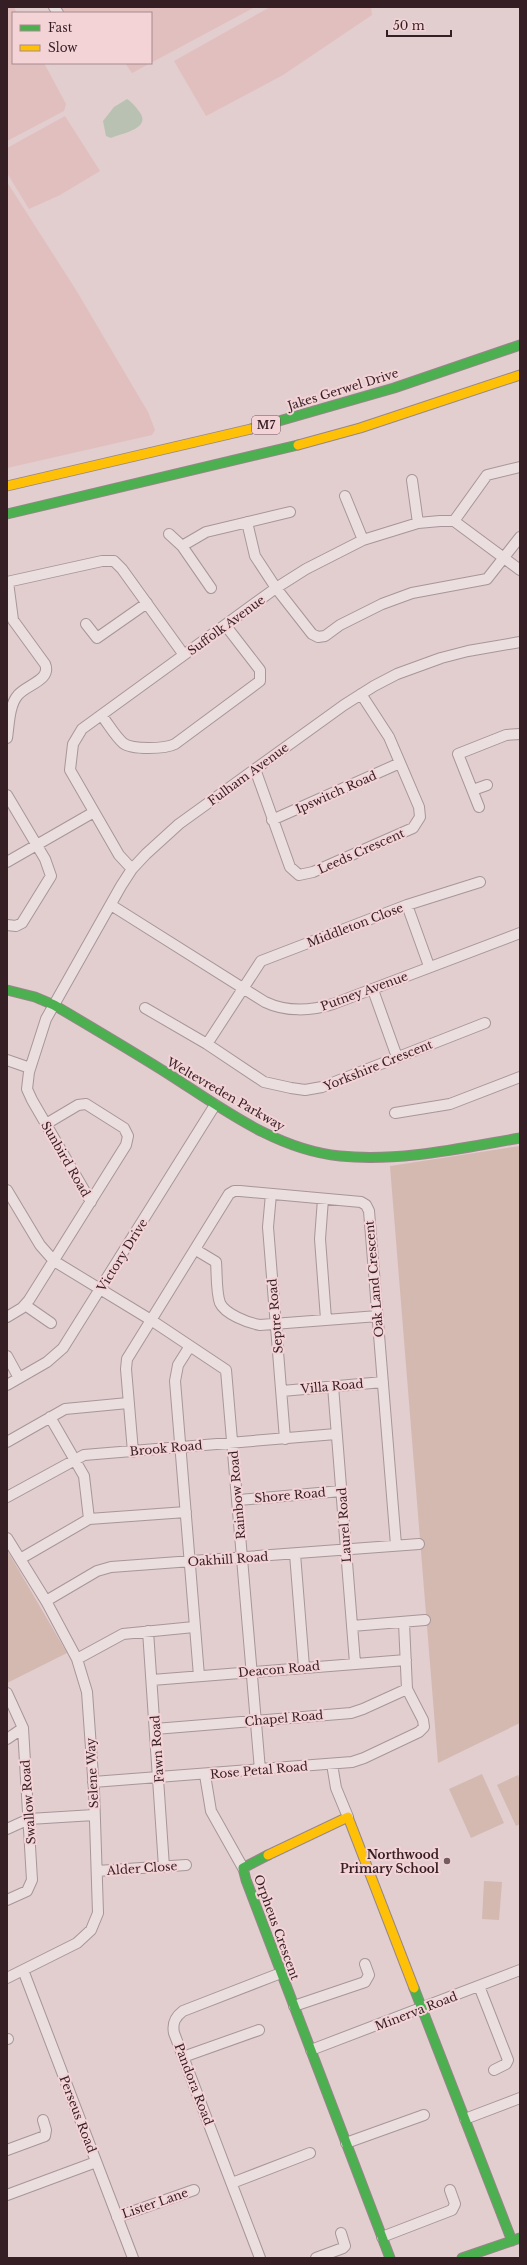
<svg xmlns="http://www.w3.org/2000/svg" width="527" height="2265" viewBox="0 0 527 2265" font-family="'Libre Baskerville',serif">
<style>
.farmland{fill:#e1bfbf}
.green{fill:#d4b9b1}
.water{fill:#b9c2b2}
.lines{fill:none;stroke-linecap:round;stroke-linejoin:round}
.street-casing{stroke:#a79699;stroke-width:12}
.fast-casing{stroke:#978689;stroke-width:11}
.slow-casing{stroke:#978689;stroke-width:11}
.street{stroke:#eadedf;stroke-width:10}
.fast{stroke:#4caf50;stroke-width:9}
.slow{stroke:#ffc107;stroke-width:9}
.poi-dot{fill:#725c60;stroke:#f3d3d5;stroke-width:1.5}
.labels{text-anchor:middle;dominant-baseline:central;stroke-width:4;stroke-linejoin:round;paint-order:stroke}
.shield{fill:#f3d3d5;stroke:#6e555a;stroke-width:1}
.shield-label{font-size:11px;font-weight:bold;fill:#351f25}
.street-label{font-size:12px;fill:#351f25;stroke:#f3d3d5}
.poi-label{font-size:12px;font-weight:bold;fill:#351f25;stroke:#f3d3d5;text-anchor:end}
</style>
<rect width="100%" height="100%" fill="#e2cdcf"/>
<path class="farmland" d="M7,7H14L17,13H13V63H44L66,104L64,111L7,141Z
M56,7H255L132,73L125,63H151V13H60Z
M270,7H371L372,15L283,75L206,116L174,61Z
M65,116L100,171L60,195L29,209L7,173V148Z
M7,182L76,290L148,412L155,430L152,435L7,468Z"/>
<path class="green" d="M520,1146V1723L438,1763L390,1166Z
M7,1550L67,1653L7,1683Z
M482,1774L504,1823L471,1838L449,1789Z
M518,1775L520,1780V1824L516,1826L497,1785Z
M484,1881L502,1882L499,1920L482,1919Z"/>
<path class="water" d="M127,99C132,102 135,106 138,110C154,128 123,133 111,138L106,136L103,121L114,107Z"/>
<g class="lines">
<defs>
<path id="street" d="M54,7L58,13
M412,480L418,523
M345,496L363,540
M454,521L487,475L520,467
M247,522L255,556L276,588L312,634L318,637L325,636L340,625L382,604L412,593L487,579L520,537
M169,534L182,546L211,588
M182,546L206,532L290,512
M7,582L102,561H114L122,569L184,655
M86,624L97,638L147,603
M102,716C109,725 115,736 123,743C132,750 165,749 175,744L260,681V670L226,626
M7,738C9,725 9,705 18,695C26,685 52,680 45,664L13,620L8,582
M255,769L290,867L299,875L313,872L413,828L420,817L419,807L389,737L361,694
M473,790L487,785
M7,795L45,859L51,876L22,923L16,926L7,925
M479,807L458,754L506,735L520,734
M272,820L400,763
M7,862L94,812
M132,869L119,855L70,770L73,744L82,729L276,588L306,569L363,540L418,523L440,521H454L520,570
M111,905L265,1002C286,1012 311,1011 333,1004L520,933
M407,905L429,966
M373,990L397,1057
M145,1008L207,1044L264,1082L291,1088L305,1090L322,1087L485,1023
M207,1044L261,961L407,905L480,882
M7,1060L30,1068
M395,1113L450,1104L520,1077
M7,1190L40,1245L54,1261L151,1320L226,1370L260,1770
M271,1194L268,1227L285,1439
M323,1199L320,1239L326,1319
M91,1202L32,1100L27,1089L29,1072L46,1019L121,886L132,869L146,854L179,824L344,705L374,686L397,674L441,658L468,651L520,642
M196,1250L216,1262C217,1274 216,1292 220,1303C225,1314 248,1323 260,1325L378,1316
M25,1305L51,1323
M7,1317L22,1308L29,1300L126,1145L128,1136L124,1128L86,1104L78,1105L46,1124
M190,1346L178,1365L175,1381L199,1676
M7,1356L19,1378
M7,1385L47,1362L63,1348L215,1105
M333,1386L355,1663
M282,1391L383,1382
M50,1417L84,1476L89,1519
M7,1442L65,1409L128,1403
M133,1452L126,1369L127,1359L229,1194L234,1191H240L361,1202L366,1205L369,1211L396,1545
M7,1497L84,1455L336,1434
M239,1500L341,1491
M7,1538L46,1601L77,1659L87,1692L94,1790L98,1913L91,1930L77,1943L7,1978
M295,1554L304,1667
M20,1559L89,1519L186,1512
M46,1601L97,1571L111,1567L419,1544
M352,1626L425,1620
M148,1631L164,1867
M77,1659L123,1634L194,1627
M152,1680L406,1660
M7,1693L23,1728L32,1880L27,1891L7,1900
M155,1729L351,1713L363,1709L407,1689
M7,1739L23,1728
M332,1764L336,1788L348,1817
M205,1775L211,1811L243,1868
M93,1782L352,1762L364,1758L419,1732L424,1727L423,1720L407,1689L404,1623
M7,1829L29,1819L94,1815
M97,1871L186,1865
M23,1970L133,2258
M479,1986L508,2060L506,2064L494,2070
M294,2006L365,1982L369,1975L365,1964
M7,2039H8
M311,2050L520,1970
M183,2057L259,2030
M465,2119L520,2098
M346,2143L424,2115
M7,2150L45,2136L46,2130L43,2120
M232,2183L310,2153
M7,2195L96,2162
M117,2217L194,2190
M382,2237L452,2210L455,2204L450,2190
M260,2258L174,2033C172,2023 175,2017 183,2011L281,1973
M316,2258L343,2248L345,2246L341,2233"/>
<path id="fast" d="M251,429L394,388L520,345
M7,514L298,445
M7,990L35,997L54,1005C93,1028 132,1051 170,1075C223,1109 277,1150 340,1156C401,1162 461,1148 520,1138
M268,1855L243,1868L246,1880L390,2258
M414,1988L512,2241
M462,2258L520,2238"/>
<path id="slow" d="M298,445L360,428L520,375
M7,486L251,429
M268,1855L348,1817L414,1988"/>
</defs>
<use href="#street" class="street-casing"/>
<use href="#fast" class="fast-casing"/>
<use href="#slow" class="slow-casing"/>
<use href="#street" class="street"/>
<use href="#fast" class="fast"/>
<use href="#slow" class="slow"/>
</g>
<circle class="poi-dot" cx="447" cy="1861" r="4"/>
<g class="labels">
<rect class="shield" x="252" y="416" width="28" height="18" rx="3"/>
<g class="shield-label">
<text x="266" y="425">M7</text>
</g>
<g class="street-label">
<text transform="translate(343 389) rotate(-17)">Jakes Gerwel Drive</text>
<text transform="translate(226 625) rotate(-36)">Suffolk Avenue</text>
<text transform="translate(248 774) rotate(-36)">Fulham Avenue</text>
<text transform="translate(336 792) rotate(-24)">Ipswitch Road</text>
<text transform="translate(361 851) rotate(-24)">Leeds Crescent</text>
<text transform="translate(355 925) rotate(-21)">Middleton Close</text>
<text transform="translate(364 991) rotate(-20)">Putney Avenue</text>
<text transform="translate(378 1065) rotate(-22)">Yorkshire Crescent</text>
<text transform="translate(226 1094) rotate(30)">Weltevreden Parkway</text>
<text transform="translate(66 1159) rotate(60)">Sunbird Road</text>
<text transform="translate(122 1255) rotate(-58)">Victory Drive</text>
<text transform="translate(374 1279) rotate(-95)">Oak Land Crescent</text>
<text transform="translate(275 1316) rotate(-95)">Septre Road</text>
<text transform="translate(332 1386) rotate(-5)">Villa Road</text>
<text transform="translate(166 1448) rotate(-5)">Brook Road</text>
<text transform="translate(237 1495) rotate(-95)">Rainbow Road</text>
<text transform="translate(290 1495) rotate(-5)">Shore Road</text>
<text transform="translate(344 1525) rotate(-94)">Laurel Road</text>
<text transform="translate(228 1559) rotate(-4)">Oakhill Road</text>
<text transform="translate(279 1669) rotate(-5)">Deacon Road</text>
<text transform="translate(284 1718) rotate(-5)">Chapel Road</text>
<text transform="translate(157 1749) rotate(-94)">Fawn Road</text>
<text transform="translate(259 1770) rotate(-5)">Rose Petal Road</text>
<text transform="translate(92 1773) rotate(-93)">Selene Way</text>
<text transform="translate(28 1802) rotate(-94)">Swallow Road</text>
<text transform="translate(142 1868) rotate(-4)">Alder Close</text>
<text transform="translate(277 1927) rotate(70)">Orpheus Crescent</text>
<text transform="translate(416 2011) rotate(-21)">Minerva Road</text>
<text transform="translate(194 2084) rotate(69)">Pandora Road</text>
<text transform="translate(78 2114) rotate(69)">Perseus Road</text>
<text transform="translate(155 2203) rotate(-19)">Lister Lane</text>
</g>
<g class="poi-label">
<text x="439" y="1854">Northwood<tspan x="439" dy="14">Primary School</tspan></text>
</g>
</g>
<rect width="527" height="2265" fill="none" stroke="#351f25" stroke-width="16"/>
<rect x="12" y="12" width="140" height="52" fill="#f3d3d5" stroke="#a78b8f"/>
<rect x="20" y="25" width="20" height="6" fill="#4caf50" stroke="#a78b8f"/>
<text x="48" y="32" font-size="12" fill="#351f25">Fast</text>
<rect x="20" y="45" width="20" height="6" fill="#ffc107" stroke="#a78b8f"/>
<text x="48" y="52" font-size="12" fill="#351f25">Slow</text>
<path d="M387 30v6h64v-6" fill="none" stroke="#351f25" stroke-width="2"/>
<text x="393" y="30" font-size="12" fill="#351f25" stroke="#f3d3d5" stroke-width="3" paint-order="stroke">50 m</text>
</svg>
